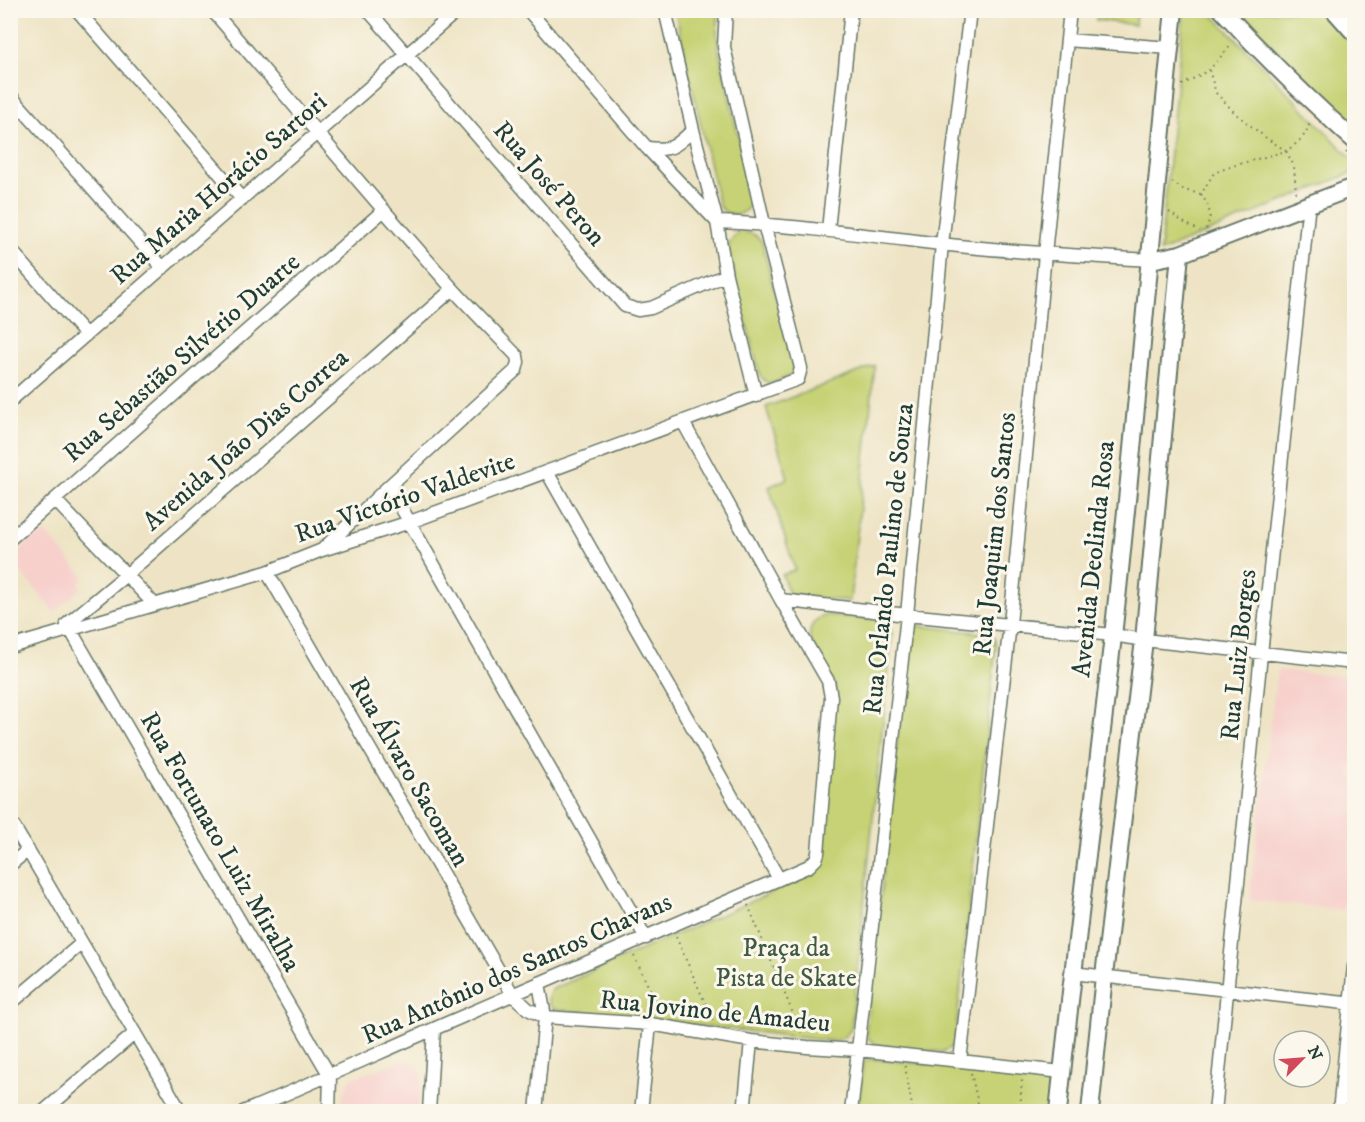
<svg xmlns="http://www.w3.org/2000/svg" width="1365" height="1122" viewBox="0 0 1365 1122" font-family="'IM FELL DW Pica',serif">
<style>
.built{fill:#f7d0cc}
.green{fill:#c6d274;stroke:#728854;stroke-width:1.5}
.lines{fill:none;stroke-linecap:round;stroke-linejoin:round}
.minor-casing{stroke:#677767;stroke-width:15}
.tertiary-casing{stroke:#677767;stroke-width:20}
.motorway-casing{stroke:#677767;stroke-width:26}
.path{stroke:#677767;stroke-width:2;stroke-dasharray:1.5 4.5;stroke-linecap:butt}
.minor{stroke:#fff;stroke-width:12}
.tertiary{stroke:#fff;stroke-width:16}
.motorway{stroke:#fff;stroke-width:22}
.labels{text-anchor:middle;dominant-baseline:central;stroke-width:6;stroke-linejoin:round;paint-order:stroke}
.street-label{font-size:26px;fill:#1f3d34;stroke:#fbf7ec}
.park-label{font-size:26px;fill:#405b41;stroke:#fbf7ec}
</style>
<rect width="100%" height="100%" fill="#fbf7ec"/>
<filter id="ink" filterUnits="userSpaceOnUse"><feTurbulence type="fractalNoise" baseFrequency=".0167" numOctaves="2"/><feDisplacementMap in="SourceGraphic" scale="12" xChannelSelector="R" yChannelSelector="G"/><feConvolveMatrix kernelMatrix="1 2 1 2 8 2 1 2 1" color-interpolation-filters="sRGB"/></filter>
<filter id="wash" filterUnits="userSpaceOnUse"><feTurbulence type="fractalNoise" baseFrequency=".008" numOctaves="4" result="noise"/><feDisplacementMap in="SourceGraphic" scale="24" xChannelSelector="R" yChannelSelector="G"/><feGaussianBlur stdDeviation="1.35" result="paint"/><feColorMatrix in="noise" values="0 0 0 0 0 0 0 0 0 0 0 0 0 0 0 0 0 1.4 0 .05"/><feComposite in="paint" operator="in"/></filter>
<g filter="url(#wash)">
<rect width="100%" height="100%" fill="#eee4c5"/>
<path class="built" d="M45,532L84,576L79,584L82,588L54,612L11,560L34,535L37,538Z
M1277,670L1354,677V748L1351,778L1354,779V829L1344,910L1249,900Z
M404,1060L412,1062L422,1075L418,1111H341L343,1095L350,1079Z"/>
<path class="green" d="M675,11H719L717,32L719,52L752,196C749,216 731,221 719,206Z
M1097,11H1136L1135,25L1096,20Z
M1184,11H1209L1354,161V172L1160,252Z
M1236,11H1321L1354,47V124Z
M741,232C750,232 757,234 762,242L793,364L792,375L771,384C765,382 761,379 759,372L728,251C729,242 732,236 741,232Z
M875,366L850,601L790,595L782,575L795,570L769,487L788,478L766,407Z
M827,615L883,620L891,629L892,635L851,1029C847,1036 842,1040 833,1041L555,1009C547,1005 546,996 553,989L813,874L819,869L823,859L835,686L810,639C809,627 814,618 827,615Z
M919,626L990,634L994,638L996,646L955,1041L951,1048L942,1052L876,1045L869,1039L866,1031L909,632L912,629Z
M870,1059L1043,1075C1058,1086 1054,1095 1052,1111L858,1112L863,1065L865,1061Z"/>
</g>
<g filter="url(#ink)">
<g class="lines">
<defs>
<path id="minor" d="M77,10L242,199
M212,10C292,102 370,196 451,287C472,310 495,333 517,356L518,362L516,370L389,486L324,548
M368,10L625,306L638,310L651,308L726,275
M528,10L647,148L717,222C792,225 866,235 941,244C1010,252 1081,256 1151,260
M665,10L693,130L717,222L726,275L756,396
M1067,40L1170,48
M10,95L163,268
M647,148C672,151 675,147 693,130
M828,230L851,10
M10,249L86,335
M10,401L458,10
M547,472L779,879
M389,486L646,938
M55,500L155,605
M10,539L384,210
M267,572L513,995L528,1009L545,1017L650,1024L751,1041L807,1047L858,1050L1062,1072
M781,600L907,615L1113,635L1144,640L1354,663
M10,647L267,572L322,550L410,522L798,379L801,368L764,224L724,47L726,10
M10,820L181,1112
M10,865L28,850
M1072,973L1354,1004
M10,1004L82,943
M960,1061L1010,624L1045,254L1070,10
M43,1112L135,1033
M243,1112C316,1082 387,1049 459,1018C576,967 692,917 809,866L816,859L818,853L831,697L828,681L781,600L683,422
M329,1112L330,1076L67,624L126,575L453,289
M429,1112L434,1029
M536,1112L545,1017L539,983
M641,1112L650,1024
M744,1112L751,1041
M851,1112L907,615L942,244L970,10
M1215,1112L1261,654L1309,203
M1339,1112L1354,966"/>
<path id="tertiary" d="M1222,10C1264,56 1308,99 1354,140
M1151,260L1180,254L1354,187
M1058,1112C1074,953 1095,795 1113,636C1136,428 1152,219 1174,10
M1090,1112L1104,976L1144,640L1180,254"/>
<path id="motorway" d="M1338,10L1354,28"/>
</defs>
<use href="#minor" class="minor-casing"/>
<use href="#tertiary" class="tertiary-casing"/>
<use href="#motorway" class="motorway-casing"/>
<path class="path" d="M1209,70L1216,93L1236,114L1265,137L1286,151C1298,143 1308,135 1310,120
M1182,85L1209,70L1232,44
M1346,152L1354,161
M1172,182L1184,190L1201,194
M1169,212L1183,222L1200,231
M1206,229C1213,215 1209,206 1201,194L1214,173L1232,166L1286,151L1294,166L1296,194
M748,905L801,1033
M676,937L714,1023
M634,956L661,1013
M905,1066L913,1112
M971,1073L980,1112
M1020,1112L1022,1079"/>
<use href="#minor" class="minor"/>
<use href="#tertiary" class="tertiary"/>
<use href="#motorway" class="motorway"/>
</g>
</g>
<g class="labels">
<g class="street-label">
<text transform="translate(549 184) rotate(49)">Rua José Peron</text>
<text transform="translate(219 189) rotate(-41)">Rua Maria Horácio Sartori</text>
<text transform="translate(182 358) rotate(-41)">Rua Sebastião Silvério Duarte</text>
<text transform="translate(246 440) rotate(-41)">Avenida João Dias Correa</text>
<text transform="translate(405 498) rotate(-19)">Rua Victório Valdevite</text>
<text transform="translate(995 534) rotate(-84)">Rua Joaquim dos Santos</text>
<text transform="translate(889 559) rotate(-84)">Rua Orlando Paulino de Souza</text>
<text transform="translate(1094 559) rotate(-84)">Avenida Deolinda Rosa</text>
<text transform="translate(1239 655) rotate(-84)">Rua Luiz Borges</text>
<text transform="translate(409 772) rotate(60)">Rua Álvaro Sacoman</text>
<text transform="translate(220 842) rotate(60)">Rua Fortunato Luiz Miralha</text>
<text transform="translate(517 969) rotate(-24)">Rua Antônio dos Santos Chavans</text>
<text transform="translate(715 1012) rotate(6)">Rua Jovino de Amadeu</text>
</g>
<g class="park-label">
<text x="786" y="948">Praça da<tspan x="786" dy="30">Pista de Skate</tspan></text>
</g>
</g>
<rect width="1365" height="1122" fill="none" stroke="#fbf7ec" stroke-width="36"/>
<g transform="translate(1302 1059) rotate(65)"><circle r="28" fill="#fbf7ec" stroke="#a3ada2" stroke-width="1.5"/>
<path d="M0-4.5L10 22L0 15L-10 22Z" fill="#d1495b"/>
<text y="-9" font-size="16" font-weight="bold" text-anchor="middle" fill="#1f3d34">N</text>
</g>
</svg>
